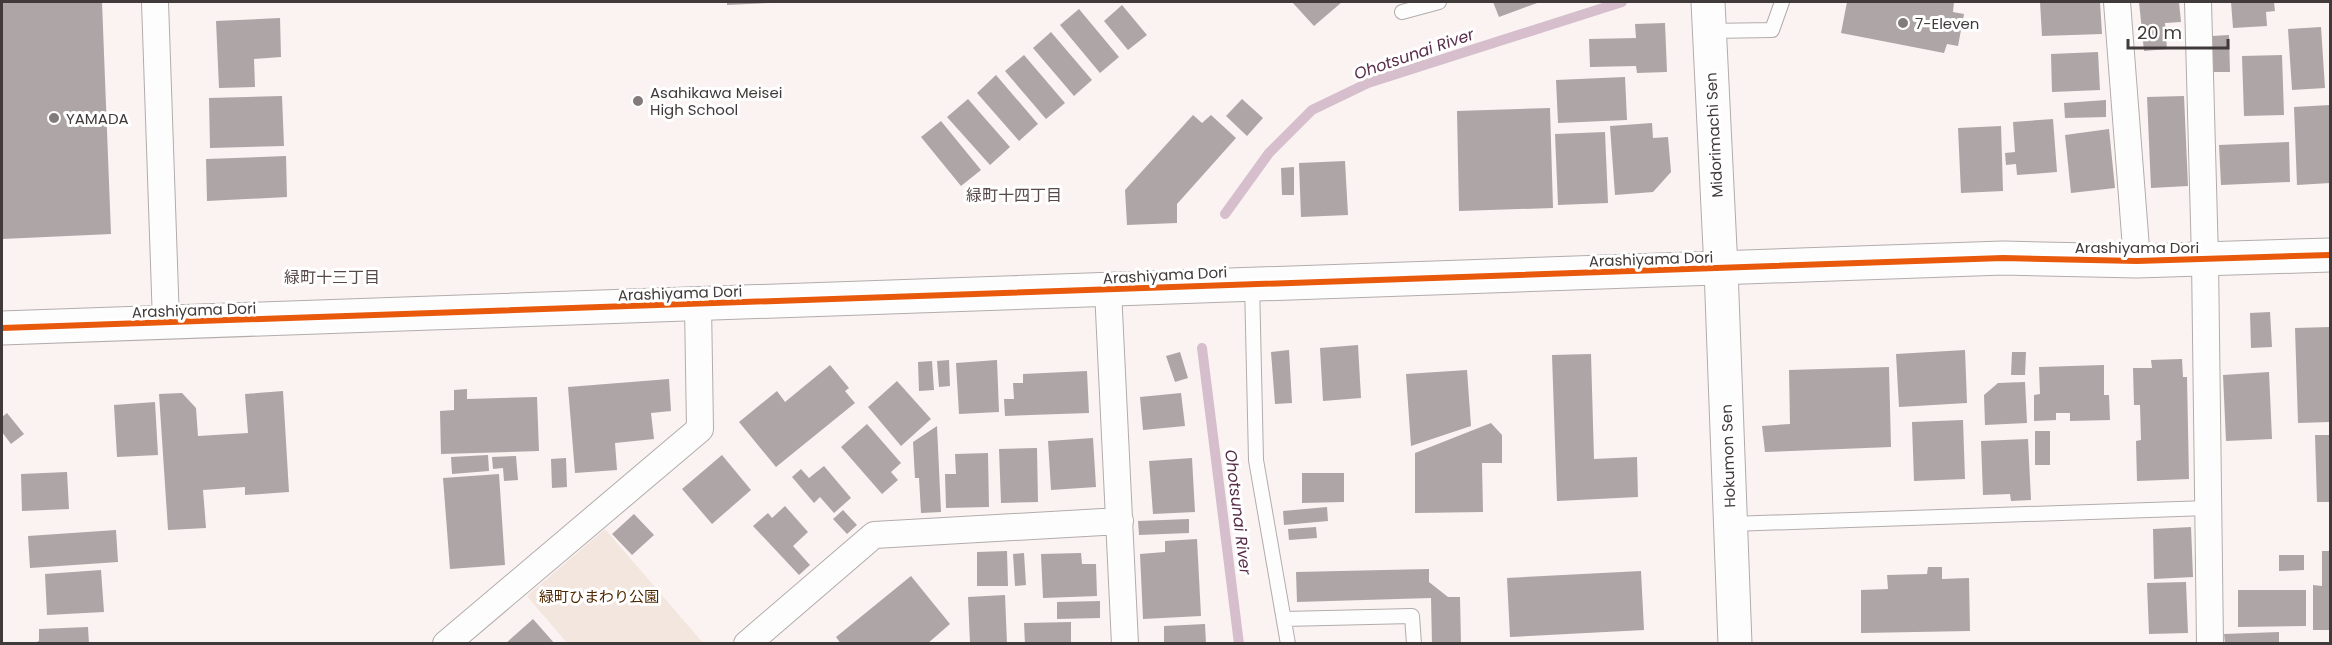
<svg xmlns="http://www.w3.org/2000/svg" width="2332" height="645" viewBox="0 0 2332 645" font-family="Poppins,'Noto Sans JP',sans-serif">
<style>
.green{fill:#f3e6de}
.lines{fill:none;stroke-linecap:round;stroke-linejoin:round}
.stream{stroke:#d6becc;stroke-width:10}
.building{fill:#aea5a6}
.service-casing{stroke:#b2acab;stroke-width:16}
.minor-casing{stroke:#b2acab;stroke-width:28}
.tertiary-casing{stroke:#b2acab;stroke-width:35}
.service{stroke:#fefdfd;stroke-width:14}
.minor{stroke:#fefdfd;stroke-width:26}
.tertiary{stroke:#fefdfd;stroke-width:33}
.cycleway-casing{stroke:#fff;stroke-width:10}
.cycleway{stroke:#e8590c;stroke-width:6}
.poi-dot{fill:#827b7a;stroke:#fff;stroke-width:2}
.labels{text-anchor:middle;dominant-baseline:central;stroke-width:6;stroke-linejoin:round;paint-order:stroke}
.poi-label{font-size:15px;fill:#413a3a;stroke:#fff;text-anchor:start}
.street-label{font-size:15px;fill:#413a3a;stroke:#fff}
.park-label{font-size:15px;fill:#4f2801;stroke:#fff}
.water-label{font-size:16px;font-style:italic;fill:#582d4a;stroke:#fff}
.neighbourhood-label{font-size:16px;fill:#574948;stroke:#fff}
</style>
<rect width="100%" height="100%" fill="#faf3f2"/>
<path class="green" d="M605,529L703,643H567L527,596Z"/>
<g class="lines">
<path class="stream" d="M1225,214L1269,153L1312,110L1368,83L1622,2
M1202,348L1239,644"/>
</g>
<path class="building" d="M2,2H102L111,234L2,239Z
M727,2H770V3L727,5Z
M1292,2H1342L1314,26Z
M1493,2H1540L1499,17Z
M1847,2H1954L1953,12L1964,14L1958,46L1947,44L1944,53L1841,33Z
M2040,2H2100L2102,34L2042,36Z
M2139,2H2179L2181,22L2165,23L2167,49L2144,51Z
M2231,2H2274L2275,11L2266,12L2267,26L2233,28Z
M1122,5L1147,35L1128,50L1104,21Z
M1079,9L1119,57L1100,73L1060,25Z
M280,18L281,57L254,59L255,87L219,88L216,21Z
M1665,23L1667,72L1637,73L1636,66L1590,67L1589,39L1636,38L1635,24Z
M2321,27L2325,88L2292,90L2288,29Z
M1051,32L1092,80L1074,96L1033,48Z
M2229,35L2230,72H2212V36Z
M2098,52L2100,90L2052,92L2051,54Z
M1024,55L1065,103L1046,119L1005,71Z
M2282,55L2284,115L2244,116L2242,56Z
M996,75L1038,124L1019,141L977,93Z
M1625,77L1627,120L1558,123L1556,80Z
M282,96L284,146L210,148L209,98Z
M2184,96L2188,186L2151,188L2147,97Z
M968,99L1010,147L990,165L947,117Z
M1242,99L1263,118L1247,136L1226,116Z
M2106,100V117L2065,118L2064,103Z
M2330,105V183L2297,185L2294,107Z
M1550,108L1553,208L1459,211L1457,111Z
M1193,115L1202,123L1211,115L1236,138L1177,204V223L1127,225L1125,190Z
M2053,119L2057,172L2017,175L2016,164L2006,165L2005,153L2015,152L2013,122Z
M941,121L981,170L961,186L921,137Z
M1652,123L1653,138L1668,137L1671,172L1653,192L1615,195L1610,126Z
M2001,126L2003,191L1961,193L1958,128Z
M2109,129L2115,188L2071,193L2065,135Z
M1605,132L1608,203L1558,205L1555,134Z
M2289,142L2290,182L2221,185L2219,145Z
M286,156L287,197L207,201L206,159Z
M1345,161L1348,215L1301,217L1299,163Z
M1294,167V195H1282L1281,168Z
M2270,312L2272,347L2251,348L2250,313Z
M2330,327V422L2298,423L2295,328Z
M1358,345L1361,398L1323,401L1320,348Z
M1289,350L1292,403L1275,404L1271,352Z
M1965,350L1967,403L1899,407L1896,354Z
M1180,352L1188,378L1175,382L1166,356Z
M2012,352H2026L2025,375H2011Z
M1591,354L1594,459L1637,457L1638,497L1557,501L1552,355Z
M2182,359L2183,377H2187L2189,479L2137,481L2136,441L2141,440L2140,405H2134L2133,368H2152L2151,360Z
M949,360L950,386L939,387L937,361Z
M997,360L999,412L959,414L956,363Z
M932,361L934,390L919,391L918,362Z
M830,365L849,388L845,391L855,403L776,467L739,422L777,391L785,402Z
M2104,365V395H2109L2110,420L2070,421V413H2056V420L2034,421V395L2040,394L2039,367Z
M1889,367L1891,447L1765,452L1762,426L1790,424L1789,370Z
M1467,370L1471,426L1411,446L1406,374Z
M1087,371L1089,413L1005,416L1004,399H1014L1013,383H1023V374Z
M2269,372L2272,439L2226,441L2223,375Z
M669,379L671,411L651,413L654,439L615,443L617,470L575,473L568,387Z
M897,381L931,419L901,446L868,407Z
M2025,382L2027,423L1985,425L1984,395L1998,383Z
M467,389V399L537,397L539,451L441,454L440,411L454,410V390Z
M283,391L289,492L245,495V487L203,490L206,528L168,530L159,394L182,393L196,408L198,436L248,433L245,394Z
M1181,393L1185,426L1143,430L1140,397Z
M155,402L158,455L117,457L114,405Z
M7,413L24,434L11,444L2,432V417Z
M1963,420L1965,479L1914,481L1912,422Z
M1491,423L1502,435V463H1482L1483,512L1415,513V453Z
M867,424L901,463L891,472L898,480L882,494L841,447Z
M937,426L941,512L921,513L919,478H915L913,442Z
M2035,431H2050V465H2035Z
M2315,435H2330V502H2317Z
M1093,438L1096,487L1051,490L1048,441Z
M2028,439L2031,500L2011,501L2010,494L1983,495L1981,441Z
M1037,448L1038,502L1001,503L999,449Z
M988,453L989,507L946,508L945,474H956L955,454Z
M488,455L489,471L452,474L451,457Z
M722,455L751,490L712,524L682,489Z
M516,456L518,480L504,481L503,468L493,469L492,457Z
M566,458L567,487L552,488L551,459Z
M1192,458L1195,512L1153,514L1149,461Z
M824,466L851,498L834,513L820,497L814,503L792,477L801,469L809,478Z
M67,472L69,509L22,511L21,474Z
M1302,473H1344V502L1302,503Z
M499,474L505,565L450,569L443,478Z
M785,506L808,532L793,546L810,565L799,575L753,526L768,513L772,518Z
M1327,507L1328,521L1284,525L1283,511Z
M843,510L857,525L847,534L833,519Z
M634,514L654,535L632,555L612,534Z
M1189,519V533L1139,535L1138,521Z
M1316,527L1317,538L1289,540L1288,529Z
M2191,527L2193,577L2154,579L2153,529Z
M116,530L118,562L30,568L28,536Z
M1197,539L1201,616L1143,619L1140,554L1165,552V541Z
M1007,551L1008,586H977V552Z
M2322,551H2330V630H2313V585L2322,586Z
M1024,553L1026,585L1015,586L1013,554Z
M1081,553L1082,564H1096L1097,596L1043,598L1041,554Z
M2279,555H2304V570L2279,571Z
M1928,567H1942V579L1969,578L1970,631L1861,633V590L1888,589L1887,575L1927,574Z
M1429,569V582L1448,597H1460L1461,644H1432L1431,598L1297,602L1296,572Z
M101,570L104,612L47,615L45,574Z
M1641,571L1644,630L1510,637L1507,578Z
M911,576L950,624L927,644H841L836,637Z
M2186,582L2188,633L2149,634L2147,583Z
M2238,590H2306V626L2238,627Z
M1005,595L1007,644H970L968,597Z
M1100,601V618L1057,619V602Z
M533,619L555,644H505Z
M1071,622V644H1025L1024,623Z
M1205,624L1206,644H1164V626Z
M88,627L89,644H31L39,641V629Z
M2279,632V644H2225L2224,634Z"/>
<g class="lines">
<defs>
<path id="service" d="M1402,12L1439,2
M1709,31L1772,30L1782,2
M1252,283L1256,460L1288,644
M1731,524L2208,508
M1284,619L1412,616L1414,644"/>
<path id="minor" d="M155,2L166,322
M2117,2L2137,261
M2198,2L2205,259L2210,644
M1108,290L1125,644
M446,644L700,429L698,304
M747,644L874,535L1120,521"/>
<path id="tertiary" d="M1708,2L1721,269L1735,644
M2,328L2003,258L2137,261L2330,255"/>
</defs>
<use href="#service" class="service-casing"/>
<use href="#minor" class="minor-casing"/>
<use href="#tertiary" class="tertiary-casing"/>
<use href="#service" class="service"/>
<use href="#minor" class="minor"/>
<use href="#tertiary" class="tertiary"/>
<defs>
<path id="cycleway" d="M2,328L2003,258L2137,261L2330,255"/>
</defs>
<use href="#cycleway" class="cycleway-casing"/>
<use href="#cycleway" class="cycleway"/>
</g>
<g class="poi-dot">
<circle cx="1903" cy="23" r="6"/>
<circle cx="638" cy="101" r="6"/>
<circle cx="54" cy="118" r="6"/>
</g>
<g class="labels">
<g class="poi-label">
<text x="1915" y="23">7-Eleven</text>
<text x="650" y="92">Asahikawa Meisei<tspan x="650" dy="17">High School</tspan></text>
<text x="66" y="118">YAMADA</text>
</g>
<g class="street-label">
<text transform="translate(1714 135) rotate(-93)">Midorimachi Sen</text>
<text x="2137" y="247">Arashiyama Dori</text>
<text transform="translate(1651 259) rotate(-2)">Arashiyama Dori</text>
<text transform="translate(1165 275) rotate(-3)">Arashiyama Dori</text>
<text transform="translate(680 293) rotate(-2)">Arashiyama Dori</text>
<text transform="translate(194 310) rotate(-2)">Arashiyama Dori</text>
<text transform="translate(1728 456) rotate(-92)">Hokumon Sen</text>
</g>
<g class="park-label">
<text x="599" y="596">緑町ひまわり公園</text>
</g>
<g class="water-label">
<text transform="translate(1414 54) rotate(-19)">Ohotsunai River</text>
<text transform="translate(1238 512) rotate(83)">Ohotsunai River</text>
</g>
<g class="neighbourhood-label">
<text x="1014" y="195">緑町十四丁目</text>
<text x="332" y="277">緑町十三丁目</text>
</g>
</g>
<rect width="2332" height="645" fill="none" stroke="#413a3a" stroke-width="6"/>
<path d="M2128 39v9h100v-9" fill="none" stroke="#413a3a" stroke-width="3"/>
<text x="2137" y="39" font-size="18" fill="#413a3a" stroke="#ffffff" stroke-width="4.5" paint-order="stroke">20 m</text>
</svg>
